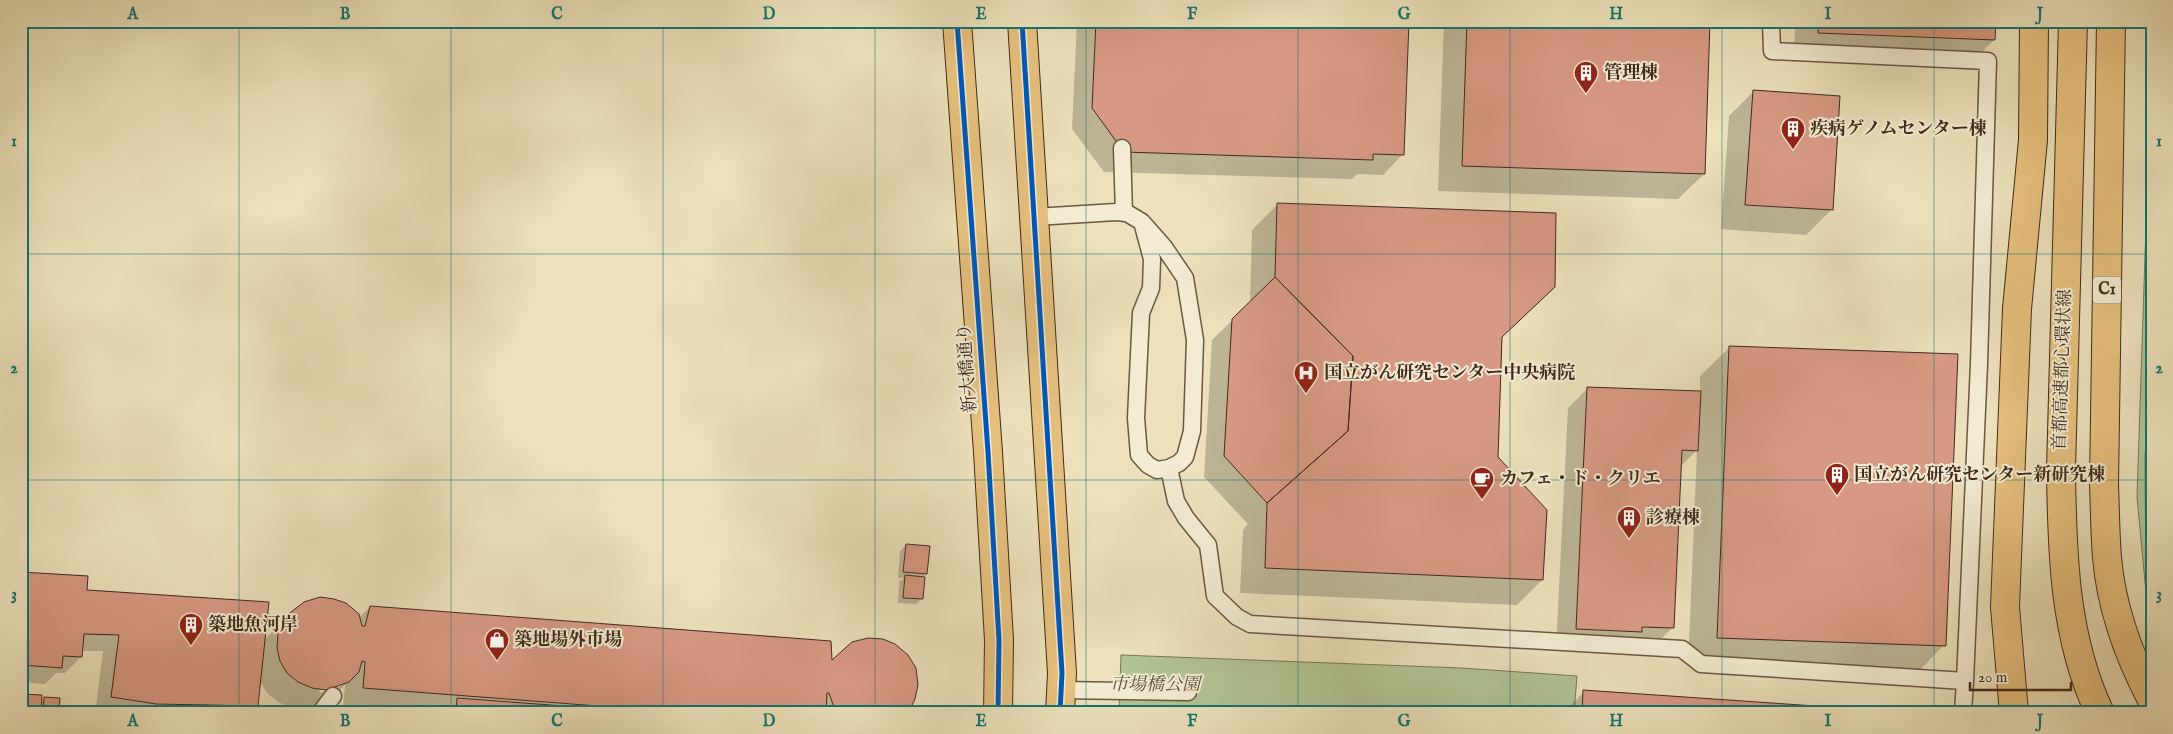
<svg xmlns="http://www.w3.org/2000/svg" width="2173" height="734" viewBox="0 0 2173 734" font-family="'IM FELL English','Noto Serif JP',serif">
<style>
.green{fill:#b2c494;stroke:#797758}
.shadow{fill:#0003;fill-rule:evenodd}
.building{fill:#d79983;stroke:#402a1b}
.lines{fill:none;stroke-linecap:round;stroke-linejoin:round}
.lane-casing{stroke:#6b5843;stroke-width:19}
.primary-casing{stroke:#402a1b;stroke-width:30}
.highway-casing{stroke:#402a1b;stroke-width:30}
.lane{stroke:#f3ecd3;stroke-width:16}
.primary{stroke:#e6c07e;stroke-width:28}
.highway{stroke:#e6c07e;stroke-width:28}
.cycleway-casing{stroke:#f3ecd3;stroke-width:8}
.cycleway{stroke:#0057b8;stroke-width:5}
.grid{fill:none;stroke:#0f766e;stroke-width:1;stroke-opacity:0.55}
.labels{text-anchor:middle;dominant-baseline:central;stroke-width:4;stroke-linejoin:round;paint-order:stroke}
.shield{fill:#f3ecd3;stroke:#766452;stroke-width:1}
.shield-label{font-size:16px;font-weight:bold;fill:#402a1b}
.poi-label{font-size:18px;font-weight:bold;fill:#402a1b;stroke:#f3ecd3;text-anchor:start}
.street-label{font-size:18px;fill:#402a1b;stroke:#f3ecd3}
.park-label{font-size:18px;font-style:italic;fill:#5c5039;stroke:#f3ecd3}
.neatline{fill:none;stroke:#0f766e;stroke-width:2}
.grid-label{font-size:16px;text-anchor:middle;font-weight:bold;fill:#0f766e}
</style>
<rect width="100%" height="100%" fill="#ece1bb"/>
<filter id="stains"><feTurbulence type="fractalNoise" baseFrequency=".004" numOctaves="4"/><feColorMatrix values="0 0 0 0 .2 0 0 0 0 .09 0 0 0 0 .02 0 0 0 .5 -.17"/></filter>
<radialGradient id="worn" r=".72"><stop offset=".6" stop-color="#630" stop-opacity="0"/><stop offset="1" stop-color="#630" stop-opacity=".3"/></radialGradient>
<path class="green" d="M2152,225V619L2148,614L2137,497L2146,226Z
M1121,655L1461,668L1577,676L1574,713H1119Z"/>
<path class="shadow" d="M1077,21H1408L1403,154L1383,175L1357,174L1352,179L1104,172L1072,129Z
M1444,21H1709L1704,174L1678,199L1438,191Z
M1795,21H1995L1994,40L1969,65L1794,58Z
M1754,91L1831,210L1806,235L1721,229L1729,116Z
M1277,205L1554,287L1501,338L1496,457L1542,580L1517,605L1240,593L1243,530L1248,524L1204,477L1212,340L1250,303L1252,230Z
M2152,221V311H2150Z
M1729,348L1944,645L1916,674L1688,666L1697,450L1680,467L1673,627L1652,648L1556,649L1568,408L1588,388L1700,392V376Z
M2152,445V636L2146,628L2144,453Z
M906,545L926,574L922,578V598L916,604L898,603L899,582L904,578H898L900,551Z
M21,573L264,640L287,617L359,618L370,607L831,662L906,713H403L343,708L345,685L327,702L305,709L291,708L278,702L267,693L259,679L257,706L250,713H95L103,651H82L81,657L65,673H56L45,684L21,682ZM341,683V686L320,693L319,690Z
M1584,692L1899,713H1563Z
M44,698L58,713H21L41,702Z"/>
<path class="building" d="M1096,21H1409L1404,155L1373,154V160L1124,152L1092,108Z
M1467,21H1710L1705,174L1462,166Z
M1819,21H1996L1995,40L1818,33Z
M1753,90L1840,96L1833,210L1745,205Z
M1277,203L1556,213L1555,287L1502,337L1498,457L1547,510L1543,580L1265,568L1267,503L1348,431L1353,356L1275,277Z
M1275,277L1353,356L1348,431L1267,503L1224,456L1232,319Z
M1729,346L1958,354L1946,646L1717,638Z
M1587,387L1701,391L1698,451L1682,450L1674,628L1642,627V632L1576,629Z
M906,544L930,546L927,574L903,572Z
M21,572L88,576L87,590L269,602L258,706L156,704L111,697L119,635L84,634L82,657L63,656L62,668L21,665Z
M905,575L925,577L923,599L903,598Z
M320,597L334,599L346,603L359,614L362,626H365L370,606L831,641L832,660L852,642L868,638L883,639L895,644L908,655L916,668L918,685L915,699L908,713H836L829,693H827L826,713H689L363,688L365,662L362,661L359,672L349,682L326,690L312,688L298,682L287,673L280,661L277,648L278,633L286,616L304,602Z
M1583,690L1917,713H1582Z
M21,694L42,695L41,713H21Z
M44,697L60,698L59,713H43Z
M457,698L657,713H456Z"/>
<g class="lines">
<defs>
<path id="lane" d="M1122,148L1124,213
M1035,217L1116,212L1127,213L1142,222
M1142,222L1164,247L1185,278L1195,340L1192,431L1185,457L1179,463L1169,468L1157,470L1148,465L1139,455L1136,418L1141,313L1151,288L1152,259Z
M1169,468L1176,501L1186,518L1208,545L1215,596L1237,617L1250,624L1682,649L1701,664L1965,681L1979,364L1988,61L1772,51L1771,21
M1061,690L1188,692
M320,713L333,696
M1963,713L1965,681"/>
<path id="primary" d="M957,21L988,452L999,640L998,713
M1022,21L1062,673L1060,713"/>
<path id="highway" d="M2073,21L2061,470C2062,552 2064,638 2100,713
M2111,21L2104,484C2105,508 2105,533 2107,557C2111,607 2129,656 2152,700
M2014,713L2005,607L2017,309L2033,140L2034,21"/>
</defs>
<use href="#lane" class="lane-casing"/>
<use href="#primary" class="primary-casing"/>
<use href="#highway" class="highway-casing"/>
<use href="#lane" class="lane"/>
<use href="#primary" class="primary"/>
<use href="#highway" class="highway"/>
<defs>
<path id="cycleway" d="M957,21L988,452L999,640L998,713
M1022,21L1062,673L1060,713"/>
</defs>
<use href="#cycleway" class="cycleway-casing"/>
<use href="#cycleway" class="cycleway"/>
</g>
<path class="grid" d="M239,21V713M451,21V713M663,21V713M875,21V713M1086,21V713M1298,21V713M1510,21V713M1722,21V713M1934,21V713M21,254H2152M21,480H2152"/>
<defs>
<symbol id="building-pin" viewBox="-11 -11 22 30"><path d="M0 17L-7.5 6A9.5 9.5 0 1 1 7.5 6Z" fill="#8f2418" stroke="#f3ecd3"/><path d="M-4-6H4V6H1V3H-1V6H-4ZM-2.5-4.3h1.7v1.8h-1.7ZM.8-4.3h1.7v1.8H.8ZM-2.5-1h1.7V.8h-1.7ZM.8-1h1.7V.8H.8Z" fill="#fff"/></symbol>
<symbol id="hospital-pin" viewBox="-11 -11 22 30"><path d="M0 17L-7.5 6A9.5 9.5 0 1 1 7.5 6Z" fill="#8f2418" stroke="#f3ecd3"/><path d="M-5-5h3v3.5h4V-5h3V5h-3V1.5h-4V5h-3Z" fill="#fff"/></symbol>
<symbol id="cafe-pin" viewBox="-11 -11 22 30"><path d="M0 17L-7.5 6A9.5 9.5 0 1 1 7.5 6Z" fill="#8f2418" stroke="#f3ecd3"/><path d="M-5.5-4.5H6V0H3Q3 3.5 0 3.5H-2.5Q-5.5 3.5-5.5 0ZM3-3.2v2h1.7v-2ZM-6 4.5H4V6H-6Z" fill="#fff"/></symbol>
<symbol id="shop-pin" viewBox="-11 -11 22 30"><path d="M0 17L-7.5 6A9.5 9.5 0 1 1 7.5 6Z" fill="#8f2418" stroke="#f3ecd3"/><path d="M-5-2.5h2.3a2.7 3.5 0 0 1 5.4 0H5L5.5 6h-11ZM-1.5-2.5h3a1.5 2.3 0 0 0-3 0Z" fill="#fff"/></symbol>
</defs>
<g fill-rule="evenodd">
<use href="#building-pin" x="1572" y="59" width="28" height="38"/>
<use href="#building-pin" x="1779" y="115" width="28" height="38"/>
<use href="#hospital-pin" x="1292" y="359" width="28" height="38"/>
<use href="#building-pin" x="1823" y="461" width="28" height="38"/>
<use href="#cafe-pin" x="1468" y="465" width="28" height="38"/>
<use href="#building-pin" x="1615" y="504" width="28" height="38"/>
<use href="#building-pin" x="177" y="611" width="28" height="38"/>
<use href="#shop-pin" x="483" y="626" width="28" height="38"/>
</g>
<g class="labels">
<rect class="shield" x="2093" y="276.5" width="28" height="27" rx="4"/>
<g class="shield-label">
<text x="2107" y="290">C1</text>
</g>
<g class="poi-label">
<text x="1604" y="73">管理棟</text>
<text x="1810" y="129">疾病ゲノムセンター棟</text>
<text x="1324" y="373">国立がん研究センター中央病院</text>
<text x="1854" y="475">国立がん研究センター新研究棟</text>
<text x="1500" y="479">カフェ・ド・クリエ</text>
<text x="1646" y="518">診療棟</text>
<text x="208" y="625">築地魚河岸</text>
<text x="514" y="640">築地場外市場</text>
</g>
<g class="street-label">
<text transform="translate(968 368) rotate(-94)">新大橋通り</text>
<text transform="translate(2063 370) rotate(-88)">首都高速都心環状線</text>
</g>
<g class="park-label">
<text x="1155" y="685">市場橋公園</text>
</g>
</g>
<rect width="2173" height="734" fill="none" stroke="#ece1bb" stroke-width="55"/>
<path d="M1970 682v8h101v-8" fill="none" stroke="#402a1b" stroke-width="2.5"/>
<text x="1978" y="682" font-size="15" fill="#402a1b" stroke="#f3ecd3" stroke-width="4" paint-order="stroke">20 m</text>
<rect x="28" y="28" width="2118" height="678" class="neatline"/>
<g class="grid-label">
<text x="133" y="19">A</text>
<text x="345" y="19">B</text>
<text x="557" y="19">C</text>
<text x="769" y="19">D</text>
<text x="981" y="19">E</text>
<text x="1192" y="19">F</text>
<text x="1404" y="19">G</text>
<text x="1616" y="19">H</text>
<text x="1828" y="19">I</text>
<text x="2040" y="19">J</text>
<text x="14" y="146">1</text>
<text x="2159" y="146">1</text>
<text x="14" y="373">2</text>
<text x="2159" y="373">2</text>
<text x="14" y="599">3</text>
<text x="2159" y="599">3</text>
<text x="133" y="726">A</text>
<text x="345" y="726">B</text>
<text x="557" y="726">C</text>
<text x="769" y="726">D</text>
<text x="981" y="726">E</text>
<text x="1192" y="726">F</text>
<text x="1404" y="726">G</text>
<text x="1616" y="726">H</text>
<text x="1828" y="726">I</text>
<text x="2040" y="726">J</text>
</g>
<rect width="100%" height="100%" filter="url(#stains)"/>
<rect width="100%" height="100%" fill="url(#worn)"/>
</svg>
